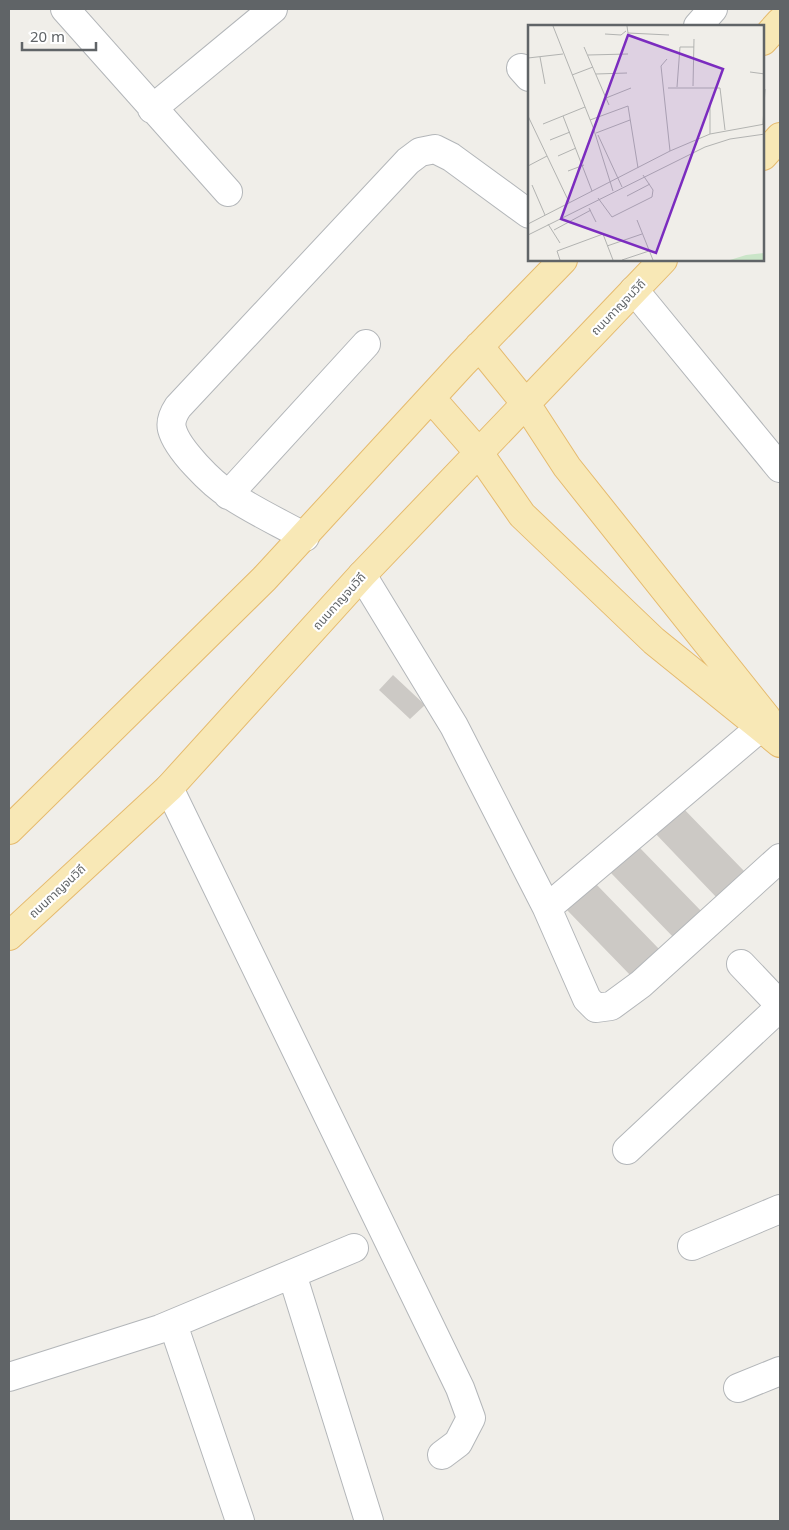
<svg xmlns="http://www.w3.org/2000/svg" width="789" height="1530" viewBox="0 0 789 1530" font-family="'Noto Sans','Noto Sans Thai',sans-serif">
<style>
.building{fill:#ccc9c5}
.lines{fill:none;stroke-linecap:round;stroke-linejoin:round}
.minor-casing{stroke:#b3b6b9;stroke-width:30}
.major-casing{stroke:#e5ba6d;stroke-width:30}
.minor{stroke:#fff;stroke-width:28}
.major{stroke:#f8e8b6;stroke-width:28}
.labels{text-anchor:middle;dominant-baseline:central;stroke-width:4.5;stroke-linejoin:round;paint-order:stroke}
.street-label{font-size:12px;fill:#606467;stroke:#fff}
.inset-road{fill:none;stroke:#b2b3b1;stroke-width:1}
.view{fill:#7b2cbf;fill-opacity:0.15;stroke:#7b2cbf;stroke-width:2.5}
.inset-edge{fill:none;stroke:#606467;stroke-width:2.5}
</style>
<rect width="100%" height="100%" fill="#f0eee9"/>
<path class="building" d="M393,675L425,705L410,719L379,690Z
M680,805L745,872L718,899L653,831Z
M639,847L704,914L676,940L611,873Z
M595,883L660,950L632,977L567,910Z"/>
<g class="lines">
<defs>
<path id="minor" d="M65,9L228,192
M698,26L713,9
M521,68L529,77
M152,109L273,9
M634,290L780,468
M228,495L366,344
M305,537C280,523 254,511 230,495C212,484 177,449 172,429C170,421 174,413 178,407L408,161L420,152L435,149L451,157L529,214
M362,575L454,726L547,908L587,999L596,1008L611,1006L641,984L780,858
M169,788L460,1388L471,1418L458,1443L442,1455
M547,908L761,727
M741,964L780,1005
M627,1150L780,1007
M692,1246L780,1209
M292,1274L369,1521
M173,1324L240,1521
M9,1377L160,1329L354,1248
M738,1388L780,1371"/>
<path id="major" d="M763,41L780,22
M763,156L780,137
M479,346L526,404L567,467L767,718
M431,398L479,453L522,515L654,641L780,743
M9,830L264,579L462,364L563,260
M9,936L169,788L362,575L663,260"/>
</defs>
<use href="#minor" class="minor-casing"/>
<use href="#major" class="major-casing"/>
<use href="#minor" class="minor"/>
<use href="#major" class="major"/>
</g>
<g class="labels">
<g class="street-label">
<text transform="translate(618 307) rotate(-46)">ถนนกาญจนวิถี</text>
<text transform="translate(339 601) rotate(-48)">ถนนกาญจนวิถี</text>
<text transform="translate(57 891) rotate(-43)">ถนนกาญจนวิถี</text>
</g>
</g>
<g transform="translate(528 25)">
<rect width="236" height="236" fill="#f0eee9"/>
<path d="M236,228V235H202L218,230Z" fill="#cae5c8"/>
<path class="inset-road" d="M25,1L65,102L85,166M99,1L100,8L141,10M77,9L93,10L98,6M56,22L81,80M60,30L100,29M12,32L17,59M0,33L35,29M139,34L133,41L142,126M222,47L237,49M68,49L99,48M44,50L65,42M165,61L166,14M149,62L152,22H166M140,63H192L197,105M78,73L103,63M182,80V109M0,91L41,177M35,91L64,166M62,95L100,81L110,143M15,99L57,82M235,99L237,64M68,108L102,95M70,110L94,162M22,115L42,107M30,131L48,123M0,141L19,131M40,146L56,140M4,160L17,190M99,171L122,159M70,173L84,192L124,172L125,165L115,150M61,183L68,197M109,195L125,235M0,199L142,126L182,109L237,99M20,199L32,218M26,205L63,185M0,210L177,122L202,114L237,109M79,221L114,209M32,235L29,226L75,209L85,235M94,235L121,226"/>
<path class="view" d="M100,10L195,44L128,228L33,194Z"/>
<rect width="236" height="236" class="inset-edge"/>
</g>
<rect width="789" height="1530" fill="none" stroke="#606467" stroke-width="20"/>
<path d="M22 42v8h74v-8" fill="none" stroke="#606467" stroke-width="2.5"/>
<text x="30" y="42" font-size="15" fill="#606467" stroke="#ffffff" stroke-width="4" paint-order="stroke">20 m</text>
</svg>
